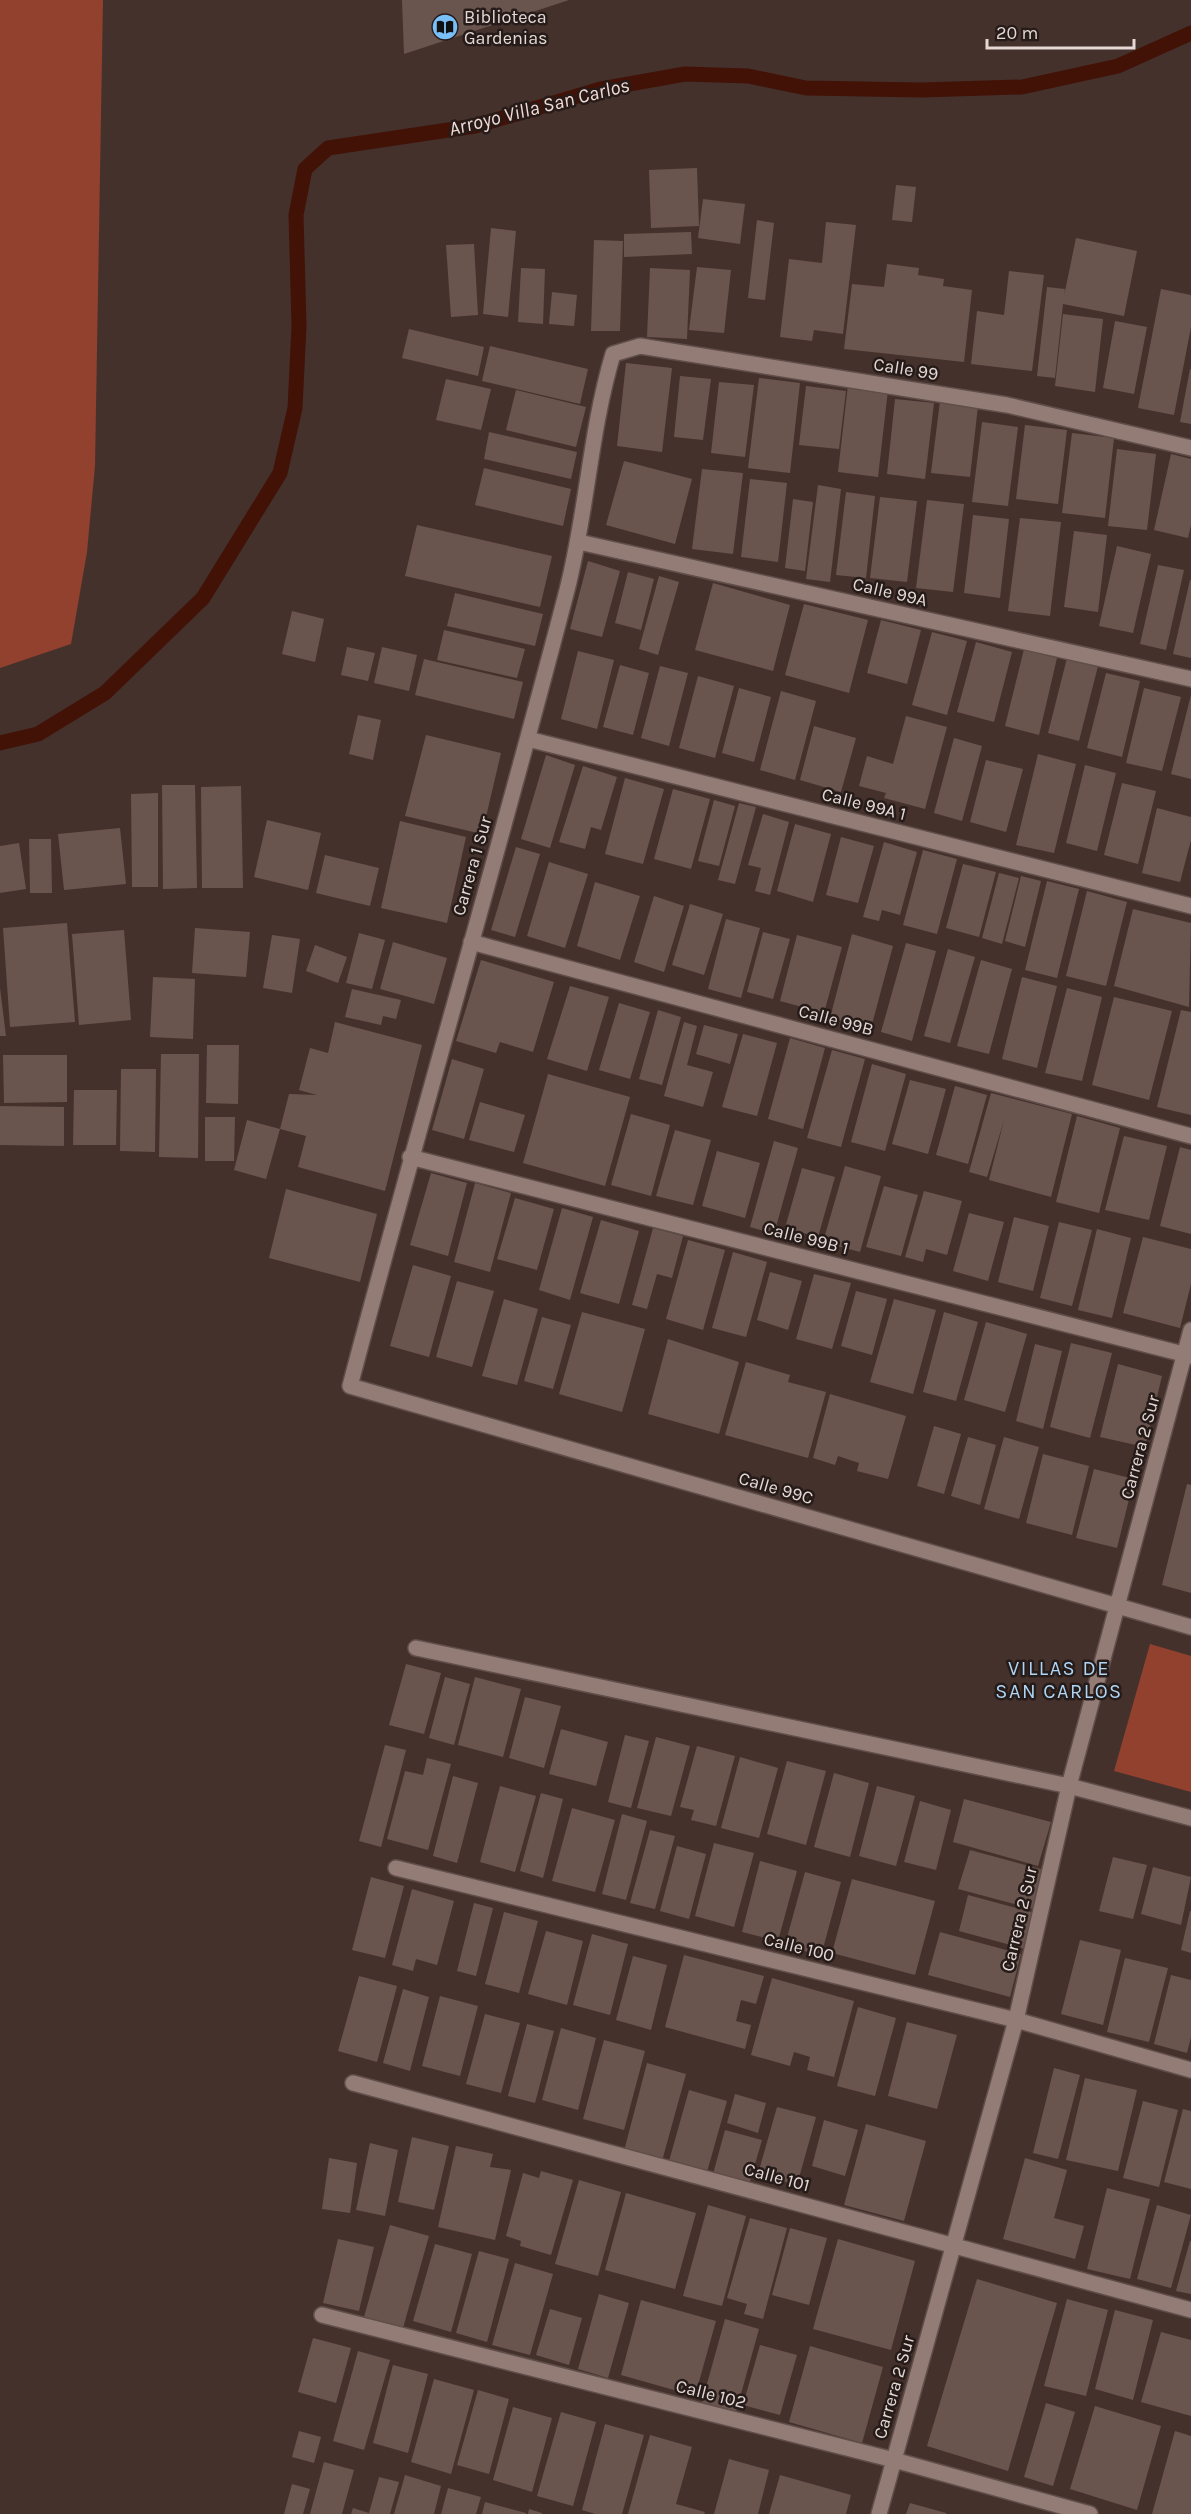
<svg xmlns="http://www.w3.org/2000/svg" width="1191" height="2514" viewBox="0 0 1191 2514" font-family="Karla,sans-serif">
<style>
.green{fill:#91412e}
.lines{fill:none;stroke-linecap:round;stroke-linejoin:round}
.stream{stroke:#421207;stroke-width:15}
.building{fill:#6a544e}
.minor-casing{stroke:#5f4e4a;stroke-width:18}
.minor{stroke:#947c76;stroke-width:15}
.labels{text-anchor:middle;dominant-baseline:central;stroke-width:5;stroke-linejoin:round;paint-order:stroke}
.poi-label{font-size:18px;fill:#e5d8d4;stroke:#251b19;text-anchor:start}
.street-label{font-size:18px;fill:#e5d8d4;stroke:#251b19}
.water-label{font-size:20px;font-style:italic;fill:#f5dad3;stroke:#251b19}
.neighbourhood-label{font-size:20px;letter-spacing:1.5px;fill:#afd4f4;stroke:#251b19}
</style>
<rect width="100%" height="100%" fill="#45312c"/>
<path class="green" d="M0,0H103L95,466L87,552L71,644L0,668Z
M1150,1644L1191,1656V1792L1114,1771Z"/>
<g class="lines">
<path class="stream" d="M0,743L38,734L105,693L203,598L280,473L295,408L299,326L296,215L305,169L328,148L475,126L601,89L685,74L748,76L806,88L921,90L1022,87L1118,66L1191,33"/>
</g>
<path class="building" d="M402,0H569L404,54Z
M697,168L699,226L651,228L649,170Z
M896,185L916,187L912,222L892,220Z
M703,199L745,204L740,244L698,238Z
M757,220L774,223L765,300L748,298Z
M826,222L856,225L843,334L814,330L812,341L780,337L789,259L822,263Z
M491,228L516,231L508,317L483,314Z
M691,232L692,254L624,257V234Z
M1076,238L1137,251L1124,316L1063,304L1055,378L1037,376L1047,287L1065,289L1064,296Z
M594,240L623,241L620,331H591Z
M474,244L478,315L451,317L446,245Z
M887,264L919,268L918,275L944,279L943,286L972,290L964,362L844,349L852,284L884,287Z
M697,267L731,270L724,333L689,330Z
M521,268L545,269L543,324L518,322Z
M650,268L690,270L687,339L647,337Z
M1009,271L1044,275L1032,371L971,364L977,311L1004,315Z
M1161,289L1191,295V327L1174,415L1138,408Z
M552,292L577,295L574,326L549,324Z
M1063,314L1103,319L1095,392L1055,386Z
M1115,321L1147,327L1134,394L1103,388Z
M409,329L484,347L478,376L402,358Z
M490,346L588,369L580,404L482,381Z
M626,363L672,368L662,452L617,446Z
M1190,369H1191V424L1180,422Z
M680,376L711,379L703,440L674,437Z
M759,378L800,383L790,473L748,468Z
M446,379L491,389L481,430L436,420Z
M719,382L754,385L745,457L711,453Z
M848,385L888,390L878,477L838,472Z
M806,386L846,391L839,449L799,445Z
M516,390L586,407L576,447L506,430Z
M895,399L934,403L925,479L887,474Z
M940,401L978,406L970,477L931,473Z
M982,422L1018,427L1008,506L972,502Z
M1025,425L1067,430L1058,504L1016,499Z
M489,432L577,452L571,479L484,459Z
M1072,433L1114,438L1105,518L1062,513Z
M1117,449L1156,454L1147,530L1108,526Z
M1171,454L1191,459V525L1188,538L1154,530Z
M624,461L692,479L675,544L606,525Z
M484,468L571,489L563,526L475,505Z
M702,469L743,473L733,554L692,549Z
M750,479L787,483L778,562L741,557Z
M818,485L841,489L830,582L806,579Z
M846,492L875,496L866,578L836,575Z
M880,497L917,501L907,582L870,578Z
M793,499L813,502L805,571L785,568Z
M927,500L964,504L953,592L916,588Z
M973,515L1009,519L1000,598L964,593Z
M1020,518L1061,522L1050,616L1008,611Z
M417,525L552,556L540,607L405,576Z
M1074,531L1107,535L1098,612L1064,607Z
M1117,546L1151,554L1133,633L1099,626Z
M588,561L620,571L602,637L570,629Z
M1158,565L1184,570L1166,650L1140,644Z
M628,572L654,579L641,630L615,623Z
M659,576L679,582L658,655L639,649Z
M1190,580H1191V658L1173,654Z
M713,583L790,605L773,671L695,650Z
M455,593L543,614L535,646L447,626Z
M804,604L868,620L849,693L785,675Z
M292,611L324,619L315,662L282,654Z
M881,620L921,630L907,684L867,673Z
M444,630L525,649L517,678L437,660Z
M932,632L967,641L947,715L912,705Z
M976,642L1012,652L994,722L957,712Z
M347,647L375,653L368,681L341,675Z
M382,647L417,655L409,691L374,683Z
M1024,649L1057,658L1039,735L1005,726Z
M578,651L614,660L597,729L561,719Z
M1067,658L1098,666L1079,741L1048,733Z
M424,659L523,682L514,719L415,695Z
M620,665L649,673L633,735L603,727Z
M660,666L688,673L669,746L641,738Z
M1106,673L1140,681L1122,757L1087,748Z
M698,676L734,686L715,758L679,748Z
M739,688L771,697L754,762L722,753Z
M1144,688L1181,697L1162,771L1126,763Z
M781,691L816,701L795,780L760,770Z
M1191,695V779L1171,774Z
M358,715L381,720L373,760L349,754Z
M906,716L947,727L925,809L884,798L886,793L859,786L867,756L893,764Z
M814,726L856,738L841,792L800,780Z
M426,735L501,753L482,834L405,816Z
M954,738L982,746L962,821L934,813Z
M1038,754L1076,764L1054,853L1016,845Z
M546,755L575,765L550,848L521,839Z
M986,760L1023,769L1006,832L970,822Z
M1085,765L1116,773L1097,851L1066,843Z
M583,766L617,777L601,830L591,827L585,849L559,842Z
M625,778L664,789L643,864L605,854Z
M1122,783L1156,791L1138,864L1104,855Z
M162,785H195L197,888L163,889Z
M241,786L243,888H202L201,787Z
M673,789L710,799L691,869L654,859Z
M158,793V887H132L131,794Z
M714,800L735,806L719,866L698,861Z
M739,803L756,807L735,884L718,880Z
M1157,808L1191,817V840L1180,882L1142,873Z
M763,814L789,822L770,895L755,891L761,868L748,865Z
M267,820L321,833L308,890L254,877Z
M400,821L466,837L447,923L381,908Z
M795,824L831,834L813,902L777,891Z
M120,828L126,884L64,890L58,834Z
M841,837L874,846L858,903L826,895Z
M29,839H51L52,893H30Z
M884,842L917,852L900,915L882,910L879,921L863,917Z
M19,843L26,889L0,893V846Z
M516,847L540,854L515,937L491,930Z
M923,850L957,859L937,934L903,925Z
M325,855L379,868L370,906L316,893Z
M549,862L588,874L565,948L527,936Z
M963,864L996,872L979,937L946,928Z
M999,873L1019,878L1002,944L982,938Z
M1021,876L1041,881L1025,947L1005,941Z
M1047,881L1079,889L1057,978L1025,970Z
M595,882L640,896L620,960L577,946Z
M1087,891L1127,902L1106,986L1066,976Z
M654,896L684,906L664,972L634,962Z
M690,904L723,914L704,975L672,965Z
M1133,909L1191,923L1189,1007L1114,986Z
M726,919L760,928L741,998L708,989Z
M67,923L75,1022L10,1027L3,928Z
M195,928L250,932L246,977L192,973Z
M124,930L131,1020L79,1025L72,934Z
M763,932L790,939L773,999L747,992Z
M359,933L385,940L372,989L346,983Z
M852,934L893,946L871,1028L830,1018Z
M272,935L300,939L292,993L263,988Z
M797,935L842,947L824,1013L780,1001Z
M393,942L447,958L434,1004L380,989Z
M906,943L936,951L912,1041L881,1032Z
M315,945L347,957L338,983L306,971Z
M948,949L975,957L950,1043L924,1036Z
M481,960L554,982L533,1052L500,1042L496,1053L456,1041Z
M981,960L1012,969L989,1054L957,1046Z
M153,977L195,979L193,1039L150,1037Z
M1022,977L1057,986L1037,1068L1002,1059Z
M570,986L609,997L587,1071L547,1059Z
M0,988L6,1036H0Z
M1067,988L1102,997L1082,1081L1045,1073Z
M352,989L401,1000L396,1019L383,1016L381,1025L345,1017Z
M1114,997L1172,1011L1149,1100L1092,1085Z
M619,1003L650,1012L630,1079L599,1070Z
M658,1010L681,1017L662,1085L639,1079Z
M1181,1010L1191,1012V1115L1157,1107Z
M335,1022L422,1045L385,1191L298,1167L306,1136L280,1129L289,1094L317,1095L299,1090L310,1048L328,1053Z
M684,1022L697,1026L687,1065L713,1072L703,1107L664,1096Z
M704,1025L738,1034L730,1064L696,1054Z
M743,1034L777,1043L757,1116L722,1107Z
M790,1038L825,1048L803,1129L768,1119Z
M207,1045H239L238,1104L206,1103Z
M832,1050L865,1059L841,1147L807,1138Z
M161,1054H199L198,1158L159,1157Z
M3,1055H67V1102L4,1103Z
M452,1059L484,1069L464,1139L432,1130Z
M872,1064L906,1074L885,1151L851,1142Z
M121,1069H156L155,1152L120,1151Z
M548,1074L630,1097L605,1186L523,1163Z
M910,1080L946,1089L928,1154L892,1144Z
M955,1086L987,1095L968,1164L936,1155Z
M74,1090H117L116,1145H73Z
M991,1093L1072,1114L1051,1197L989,1180L1004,1120L987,1177L969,1172Z
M480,1102L525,1115L514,1152L469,1140Z
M0,1106L64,1107V1146L0,1145Z
M631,1114L670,1125L651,1196L611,1185Z
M1077,1116L1120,1128L1099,1213L1056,1202Z
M205,1117H235L234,1161H205Z
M247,1120L280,1129L266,1179L234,1170Z
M675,1130L711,1140L693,1205L656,1196Z
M1124,1136L1167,1146L1149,1220L1105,1210Z
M774,1141L798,1148L774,1234L750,1227Z
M1180,1147L1191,1150V1234L1160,1226Z
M717,1151L760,1163L745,1218L702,1206Z
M845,1166L881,1176L860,1252L823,1242Z
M802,1168L835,1177L818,1237L785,1228Z
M431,1173L467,1183L448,1256L410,1245Z
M475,1183L511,1193L490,1272L454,1262Z
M884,1186L918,1195L901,1256L866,1247Z
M286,1189L377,1214L360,1282L269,1258Z
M924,1191L962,1201L947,1255L926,1249L923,1262L905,1257Z
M515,1198L554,1209L537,1270L497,1259Z
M562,1208L593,1217L570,1300L539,1290Z
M969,1213L1004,1222L988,1281L953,1271Z
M1014,1217L1049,1226L1033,1291L998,1282Z
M601,1220L639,1231L619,1304L580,1293Z
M1059,1222L1092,1230L1072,1306L1040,1298Z
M653,1228L683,1236L672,1278L657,1274L647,1309L632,1305Z
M1097,1229L1131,1238L1112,1318L1078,1310Z
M1143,1237L1191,1249V1284L1180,1328L1123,1313Z
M688,1240L725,1250L703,1330L666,1319Z
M733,1252L767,1262L746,1337L712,1328Z
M413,1265L451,1276L429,1357L390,1346Z
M770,1272L802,1281L788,1330L757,1320Z
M814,1274L851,1283L832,1349L796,1339Z
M457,1281L494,1291L472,1367L436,1357Z
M856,1291L887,1299L872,1355L841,1346Z
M504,1299L538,1309L517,1385L482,1376Z
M894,1299L936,1310L913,1394L870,1382Z
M582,1312L645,1329L622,1412L559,1394Z
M944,1312L978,1322L956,1401L923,1392Z
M542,1317L571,1325L553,1389L524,1381Z
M986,1322L1027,1334L1005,1412L964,1400Z
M668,1339L739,1362L719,1434L648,1414Z
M1071,1343L1112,1353L1090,1438L1050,1427Z
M1035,1344L1062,1351L1043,1429L1016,1421Z
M746,1362L790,1375L788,1382L826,1392L808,1458L725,1435Z
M1118,1364L1162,1376L1145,1447L1100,1437Z
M830,1394L906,1416L888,1479L857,1471L859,1463L838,1456L835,1465L813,1458Z
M934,1426L961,1434L944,1494L917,1486Z
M968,1437L996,1445L980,1505L951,1496Z
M1004,1437L1039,1447L1019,1519L984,1509Z
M1043,1454L1089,1466L1072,1535L1026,1523Z
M1094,1469L1134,1479L1117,1548L1076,1538Z
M1187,1484L1191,1485V1593L1162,1585Z
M406,1664L441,1673L424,1734L389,1725Z
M445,1677L470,1684L454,1745L429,1738Z
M475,1677L521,1689L503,1757L458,1745Z
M525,1697L561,1706L544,1768L509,1758Z
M561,1729L608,1742L596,1786L549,1774Z
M625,1735L649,1741L631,1808L608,1802Z
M656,1737L690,1746L671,1816L637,1808Z
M385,1745L406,1750L381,1847L359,1841Z
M697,1746L735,1756L716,1826L691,1820L694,1810L680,1807Z
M740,1757L778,1768L759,1838L721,1828Z
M427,1758L451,1764L428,1850L387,1839L405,1771L423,1775Z
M787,1761L826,1771L806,1845L767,1834Z
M834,1773L869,1783L850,1857L814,1847Z
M453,1776L478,1783L457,1863L433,1856Z
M500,1786L536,1796L515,1872L480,1862Z
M877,1786L915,1796L896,1866L859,1856Z
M541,1793L563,1799L543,1878L520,1871Z
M964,1799L1051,1822L1038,1866L953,1842Z
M920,1801L951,1810L936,1870L904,1862Z
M572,1808L615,1820L595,1892L552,1881Z
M622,1814L647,1821L626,1900L602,1894Z
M650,1830L675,1836L655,1909L630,1903Z
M714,1843L754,1853L734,1927L695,1916Z
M677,1846L706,1854L689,1919L660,1911Z
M970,1850L1044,1870L1033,1909L958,1889Z
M1113,1857L1147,1865L1133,1919L1099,1911Z
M760,1861L797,1871L778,1941L742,1932Z
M1153,1867L1191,1877L1181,1925L1141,1914Z
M805,1872L841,1882L821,1956L785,1945Z
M371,1877L404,1886L385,1958L352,1950Z
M852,1879L935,1901L915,1975L832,1953Z
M412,1889L454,1901L437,1965L416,1959L413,1971L392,1965Z
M968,1895L1035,1913L1025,1949L959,1931Z
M474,1903L493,1908L476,1976L457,1971Z
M1190,1911H1191V1953L1181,1950Z
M504,1912L538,1921L519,1993L485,1984Z
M546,1931L583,1941L567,2005L528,1994Z
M940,1932L1021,1954L1010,1997L928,1975Z
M592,1934L628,1944L610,2015L573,2005Z
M1080,1940L1121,1950L1103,2025L1061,2014Z
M684,1955L764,1976L756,2004L741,2000L736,2021L751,2025L745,2049L665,2027Z
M633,1956L667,1965L651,2030L616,2020Z
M1125,1958L1168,1968L1149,2042L1107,2032Z
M1171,1975L1191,1980V2037L1187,2053L1154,2044Z
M359,1976L397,1986L377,2062L338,2051Z
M772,1978L854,2001L834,2077L807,2070L810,2057L794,2052L790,2066L751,2055Z
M403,1989L429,1997L410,2071L383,2063Z
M440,1996L478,2006L460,2076L422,2066Z
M858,2007L896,2018L875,2096L837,2086Z
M485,2014L520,2023L501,2093L466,2084Z
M907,2022L957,2035L937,2109L888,2096Z
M527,2024L554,2031L535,2103L508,2096Z
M561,2028L596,2038L578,2110L542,2100Z
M604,2040L645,2051L624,2130L583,2119Z
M647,2063L686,2074L662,2161L624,2151Z
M1054,2068L1080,2075L1058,2159L1033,2153Z
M1085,2078L1137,2090L1118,2171L1066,2160Z
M689,2090L727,2101L707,2172L669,2161Z
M735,2094L766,2103L758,2133L727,2123Z
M1143,2101L1178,2110L1159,2187L1123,2178Z
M777,2107L816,2117L797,2185L758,2174Z
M1183,2109L1191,2111V2189L1164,2182Z
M824,2120L858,2130L845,2176L812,2166Z
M866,2124L926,2141L904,2221L844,2205Z
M725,2130L762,2140L749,2185L713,2174Z
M412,2137L449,2146L434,2210L398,2202Z
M370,2143L398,2150L385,2216L356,2210Z
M456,2146L493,2154L490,2167L511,2170L495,2240L438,2227Z
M329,2158L357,2163L350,2213L322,2209Z
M1025,2158L1067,2170L1054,2218L1084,2226L1075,2259L1003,2239Z
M541,2171L573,2180L551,2255L520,2246L521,2241L506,2236L523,2173L539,2178Z
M579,2180L621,2192L598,2276L555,2264Z
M1107,2188L1150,2199L1130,2279L1087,2269Z
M626,2193L696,2213L675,2289L605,2270Z
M708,2205L746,2216L722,2306L683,2296Z
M1157,2205L1191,2215L1171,2288L1137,2279Z
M750,2218L787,2228L763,2319L744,2314L747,2304L727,2298Z
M390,2225L429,2236L403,2328L364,2317Z
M790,2228L827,2238L809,2305L772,2295Z
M338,2239L374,2247L359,2311L323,2303Z
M838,2239L915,2261L891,2350L813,2329Z
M1190,2241H1191V2294L1176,2291Z
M435,2244L472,2254L451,2332L413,2321Z
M479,2251L509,2259L487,2342L456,2333Z
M515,2263L553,2274L530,2355L492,2345Z
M977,2279L1057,2303L1008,2471L927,2446Z
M599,2294L629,2303L608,2378L578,2369Z
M1067,2299L1108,2310L1086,2396L1044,2386Z
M641,2300L716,2321L695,2396L621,2375Z
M550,2309L582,2318L569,2365L536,2355Z
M1115,2310L1153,2320L1133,2400L1095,2389Z
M725,2319L759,2329L734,2419L700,2409Z
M1161,2332L1191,2340V2416L1141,2402Z
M313,2338L351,2348L336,2403L298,2392Z
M760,2345L797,2355L780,2415L743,2405Z
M810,2346L883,2367L862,2443L789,2422Z
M358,2351L390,2360L364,2450L333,2441Z
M393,2365L428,2374L408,2453L373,2443Z
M434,2379L474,2390L451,2474L411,2462Z
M478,2390L509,2399L489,2474L457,2465Z
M1046,2403L1075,2412L1053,2486L1024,2477Z
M1095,2406L1161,2426L1137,2510L1070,2489Z
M513,2407L552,2418L532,2492L493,2480Z
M561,2412L596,2422L573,2506L537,2496Z
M605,2424L644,2435L622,2514H595L582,2510Z
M299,2431L321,2437L314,2463L292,2457Z
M1175,2431L1191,2436V2514H1152Z
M650,2435L692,2447L676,2504L705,2512L704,2514H628Z
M729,2459L769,2470L758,2514H714Z
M324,2462L354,2470L342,2514H310Z
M405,2475L441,2486L434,2514H394Z
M780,2475L851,2495L846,2514H769Z
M379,2477L399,2482L390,2514H351L353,2508L369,2513Z
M292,2484L310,2489L303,2514H284Z
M448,2488L481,2497L476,2514H441Z
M485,2502L526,2513V2514H482Z
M910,2503L946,2513V2514H906Z
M529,2509L542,2513V2514H528Z"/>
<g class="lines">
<defs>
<path id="minor" d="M1191,448L1007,405L640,346L613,354C590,431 587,512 567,590C498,856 420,1120 350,1386L1191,1627
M579,542L1191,679
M528,739L1191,906
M471,942L1191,1136
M410,1157L1191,1356
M416,1648L1069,1786L1191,1818
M396,1868L1016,2020L1191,2070
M353,2083L1191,2310
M322,2315L894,2460L1090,2514
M879,2514L1016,2020L1069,1786L1191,1330"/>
</defs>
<use href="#minor" class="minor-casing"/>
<use href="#minor" class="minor"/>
</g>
<defs>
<symbol id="library-disc" viewBox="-11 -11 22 22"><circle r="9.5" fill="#79bff8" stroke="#251b19"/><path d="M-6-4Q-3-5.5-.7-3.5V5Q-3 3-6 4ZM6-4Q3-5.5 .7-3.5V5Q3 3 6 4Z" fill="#111"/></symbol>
</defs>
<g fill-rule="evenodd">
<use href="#library-disc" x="430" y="12" width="30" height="30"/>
</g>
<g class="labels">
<g class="poi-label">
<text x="464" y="17">Biblioteca<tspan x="464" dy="21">Gardenias</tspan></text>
</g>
<g class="street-label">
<text transform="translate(906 369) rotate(9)">Calle 99</text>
<text transform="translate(890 592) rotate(13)">Calle 99A</text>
<text transform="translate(864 804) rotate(14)">Calle 99A 1</text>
<text transform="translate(472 866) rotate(-74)">Carrera 1 Sur</text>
<text transform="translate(836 1020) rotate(15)">Calle 99B</text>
<text transform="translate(806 1238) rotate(14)">Calle 99B 1</text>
<text transform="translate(1140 1447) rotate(-75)">Carrera 2 Sur</text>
<text transform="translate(776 1488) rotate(16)">Calle 99C</text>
<text transform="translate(1019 1919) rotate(-77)">Carrera 2 Sur</text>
<text transform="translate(799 1947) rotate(14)">Calle 100</text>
<text transform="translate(777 2177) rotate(15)">Calle 101</text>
<text transform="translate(894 2387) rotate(-74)">Carrera 2 Sur</text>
<text transform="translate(711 2394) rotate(14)">Calle 102</text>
</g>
<g class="water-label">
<text transform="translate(539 107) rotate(-14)">Arroyo Villa San Carlos</text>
</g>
<g class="neighbourhood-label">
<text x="1059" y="1668">VILLAS DE<tspan x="1059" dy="23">SAN CARLOS</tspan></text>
</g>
</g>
<path d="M987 39v9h147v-9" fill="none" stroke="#e5d8d4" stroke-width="3"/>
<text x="996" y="39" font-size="18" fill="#e5d8d4" stroke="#251b19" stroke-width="4.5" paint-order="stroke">20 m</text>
</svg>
